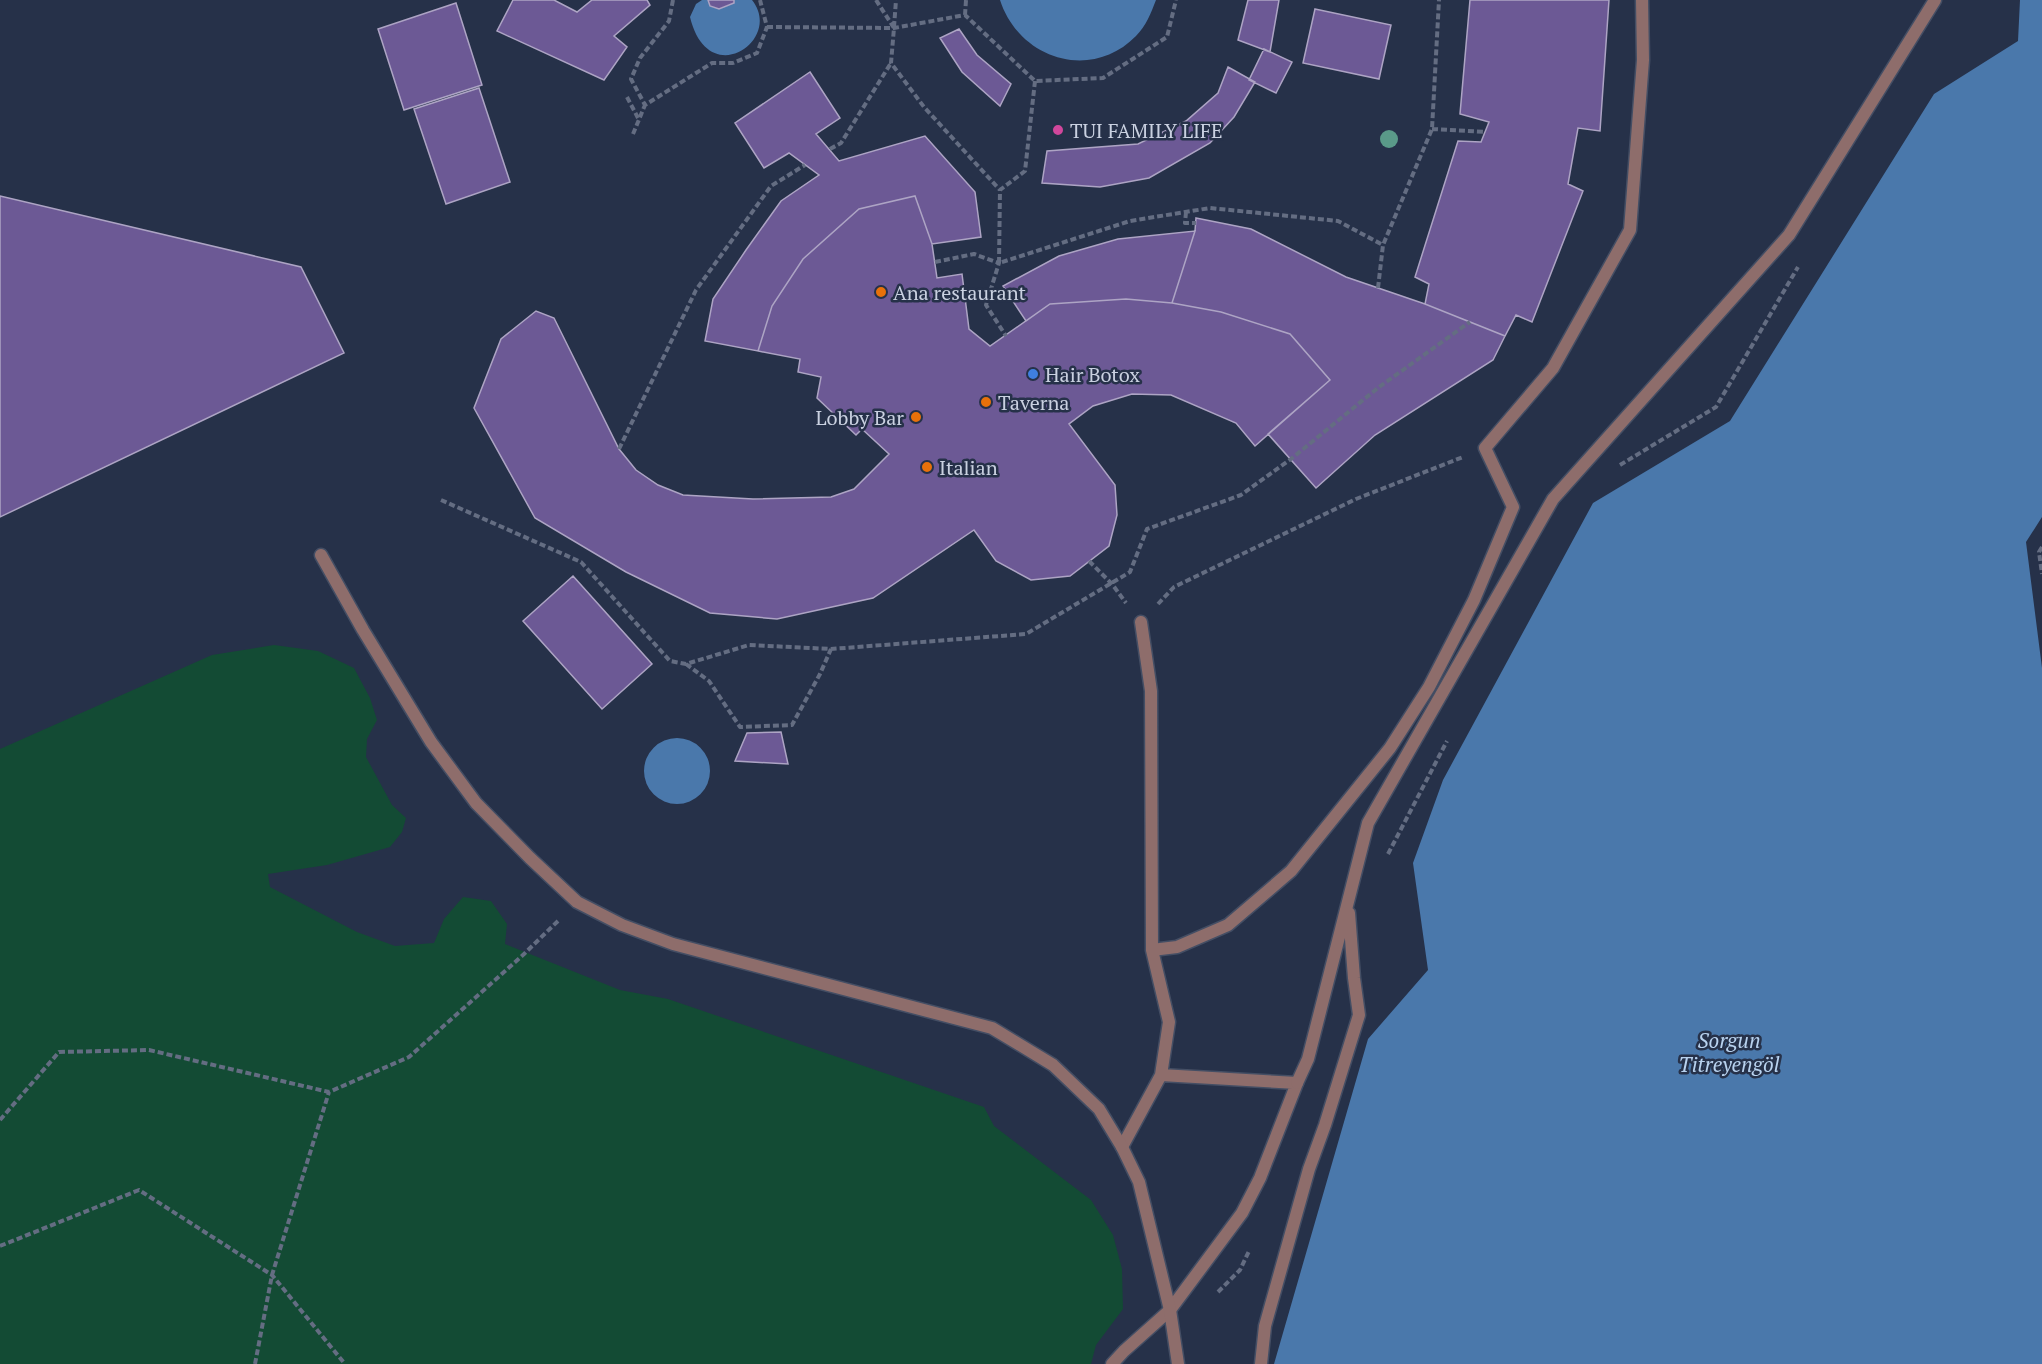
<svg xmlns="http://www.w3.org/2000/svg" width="2042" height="1364" viewBox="0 0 2042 1364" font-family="'PT Serif',serif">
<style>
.green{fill:#134b34}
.water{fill:#4a78ab}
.building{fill:#6c5995;stroke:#ada4c4;stroke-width:1.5}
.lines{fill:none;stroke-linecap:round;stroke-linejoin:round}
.service-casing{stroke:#444e64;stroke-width:15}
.pedestrian-casing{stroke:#444e64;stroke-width:15}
.tertiary-casing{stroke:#444e64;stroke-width:15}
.path{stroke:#646d82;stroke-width:4;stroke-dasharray:6 3;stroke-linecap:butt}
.service{stroke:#8e6d6b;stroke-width:12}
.pedestrian{stroke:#8e6d6b;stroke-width:12}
.tertiary{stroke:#8e6d6b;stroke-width:12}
.tree{fill:#5a9a89}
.hotel-dot{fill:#d1479c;stroke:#263149;stroke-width:2}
.food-dot{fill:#e8710a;stroke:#263149;stroke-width:2}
.shop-dot{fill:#3f7fe0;stroke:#263149;stroke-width:2}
.labels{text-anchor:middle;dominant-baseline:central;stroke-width:5;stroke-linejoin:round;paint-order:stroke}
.poi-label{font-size:20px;fill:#cad1e1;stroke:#263149;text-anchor:start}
.water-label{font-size:21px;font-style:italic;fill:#b8d2ef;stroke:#263149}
</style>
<rect width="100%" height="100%" fill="#263149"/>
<path class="green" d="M274,645L318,651L354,668L370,698L377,720L367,739L366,757L392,805L406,818L402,832L390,847L327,865L268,874L270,887L357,932L395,946L434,943L444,919L463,897L491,901L507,924L505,944L620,990L668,999L984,1107L994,1126L1091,1200L1113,1235L1122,1269L1123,1309L1096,1345L1091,1364H0V749L212,655Z"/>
<path class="water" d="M702,0H708L710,6L719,9L734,3V0H752C784,40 708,92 690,17L696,4Z
M1000,0H1156C1151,13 1146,26 1136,36C1091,82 1019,59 1000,0Z
M2020,0H2042V517L2026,542L2042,668V1364H1274L1368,1039L1428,970L1413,863L1443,780L1593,503L1730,421L1934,94L2018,41Z
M644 771a33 33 0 1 1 66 0a33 33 0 1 1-66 0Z"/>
<path class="building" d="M513,0H554L577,12L592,0H647L650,5L614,36L627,47L604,80L497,31Z
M708,0H734V3L719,9L710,6Z
M1248,0H1279L1270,52L1238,40Z
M1470,0H1609L1600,131L1578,128L1568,184L1583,191L1532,322L1516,315L1505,336L1425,304L1429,284L1415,277L1458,141L1481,142L1489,122L1460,114Z
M456,3L482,85L404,110L378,29Z
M1315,9L1391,25L1379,79L1303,63Z
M959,29L977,55L1011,84L1000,106L962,72L940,38Z
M1264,49L1292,62L1276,93L1249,80Z
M1228,67L1255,82L1234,117L1210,143L1149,178L1100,187L1042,183L1047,151L1138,144L1186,121L1218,93Z
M810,72L840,118L816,134L839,161L925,136L975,192L981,237L932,244L915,196L859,209L803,259L772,306L758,351L705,341L713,299L746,250L781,201L819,175L789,153L764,168L735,123Z
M479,88L510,182L446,204L414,109Z
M0,196L301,267L344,353L0,517Z
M915,196L932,244L937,278L962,274L969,329L990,346L1050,304L1126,299L1172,303L1221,312L1290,334L1330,380L1255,446L1236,423L1171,395L1132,394L1093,406L1069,424L1115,485L1117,515L1109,546L1070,576L1031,580L996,561L974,530L873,598L777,619L710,613L626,572L535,518L474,408L501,339L536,311L554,318L619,449L636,470L658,485L683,495L753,499L831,497L854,489L889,454L862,429L856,435L817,398L821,377L798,372L800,359L758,351L772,306L803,259L859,209Z
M1196,218L1251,229L1346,277L1425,304L1505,336L1493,360L1375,435L1316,488L1268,434L1330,380L1290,334L1221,312L1172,303L1195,231Z
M1195,231L1172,303L1126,299L1050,304L1026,321L1003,286L1059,256L1118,239Z
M573,576L652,664L602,709L523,621Z
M781,732L788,764L735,761L747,733Z"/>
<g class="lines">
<defs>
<path id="service" d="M1141,622L1151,691L1152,950L1169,1022L1161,1075
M1152,950L1177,947L1228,925L1291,871L1390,748L1429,687L1474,600L1513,507L1485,448L1553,368L1630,230L1643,60L1642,0
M1112,1364L1124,1351L1170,1310L1242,1213L1260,1178L1297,1083L1161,1075L1122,1147"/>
<path id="pedestrian" d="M1297,1083L1308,1059L1368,823L1553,499L1789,235L1935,0
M1261,1364L1265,1326L1309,1169L1325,1125L1359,1015L1354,978L1349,913"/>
<path id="tertiary" d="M321,555L363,630L431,742L476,803L530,858L577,902L622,925L673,944L992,1028L1053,1065L1099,1109L1122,1147L1139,1182L1170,1310L1178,1364"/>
</defs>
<use href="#service" class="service-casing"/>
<use href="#pedestrian" class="pedestrian-casing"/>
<use href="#tertiary" class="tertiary-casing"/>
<path class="path" d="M673,0L669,21L640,58L631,79L645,105L712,63H733L757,53L767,27L760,0
M876,0L894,28L891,63L924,107L1000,190
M965,15L966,0
M767,27L894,28L965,15L1035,81L1103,78L1167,37L1176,0
M894,27L896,0
M1035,81L1025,171L1000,190L999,263L1130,221L1210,208L1338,221L1383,245
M627,97L638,118
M1432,129L1486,132
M633,134L645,105
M830,149L841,143L891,63
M1186,212L1185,223H1196
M935,262L974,254L999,263L986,305L1006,336
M1378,288L1383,245L1432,129L1439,0
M619,449L696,290L771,186L805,165
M1620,465L1716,407L1798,267
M441,500L581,562L670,661L686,664L749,645L831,649L1026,634L1130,572L1147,529L1241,495L1291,459L1379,387L1470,322
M2042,547L2039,552L2042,574
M1089,561L1112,584L1126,603
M1158,604L1174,587L1356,499L1463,457
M686,664L709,681L740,727L792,725L820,674L831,649
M1388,854L1447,741
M0,1120L59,1052L149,1050L329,1092L409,1057L524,954L560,919
M0,1246L139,1190L272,1275L345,1364
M1218,1292L1240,1270L1249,1251
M255,1364L272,1275L329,1092"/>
<use href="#service" class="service"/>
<use href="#pedestrian" class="pedestrian"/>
<use href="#tertiary" class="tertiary"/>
</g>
<circle class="tree" cx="1389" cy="139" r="9"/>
<circle class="hotel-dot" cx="1058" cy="130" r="6"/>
<g class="food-dot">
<circle cx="881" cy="292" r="6"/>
<circle cx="986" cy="402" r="6"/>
<circle cx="916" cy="417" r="6"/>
<circle cx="927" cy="467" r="6"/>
</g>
<circle class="shop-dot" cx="1033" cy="374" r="6"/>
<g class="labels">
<g class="poi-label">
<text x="1070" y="130">TUI FAMILY LIFE</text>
<text x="893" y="292">Ana restaurant</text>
<text x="1045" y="374">Hair Botox</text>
<text x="998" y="402">Taverna</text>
<text x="904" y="417" text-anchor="end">Lobby Bar</text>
<text x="939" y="467">Italian</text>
</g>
<g class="water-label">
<text x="1729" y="1040">Sorgun<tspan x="1729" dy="24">Titreyengöl</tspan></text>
</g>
</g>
</svg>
